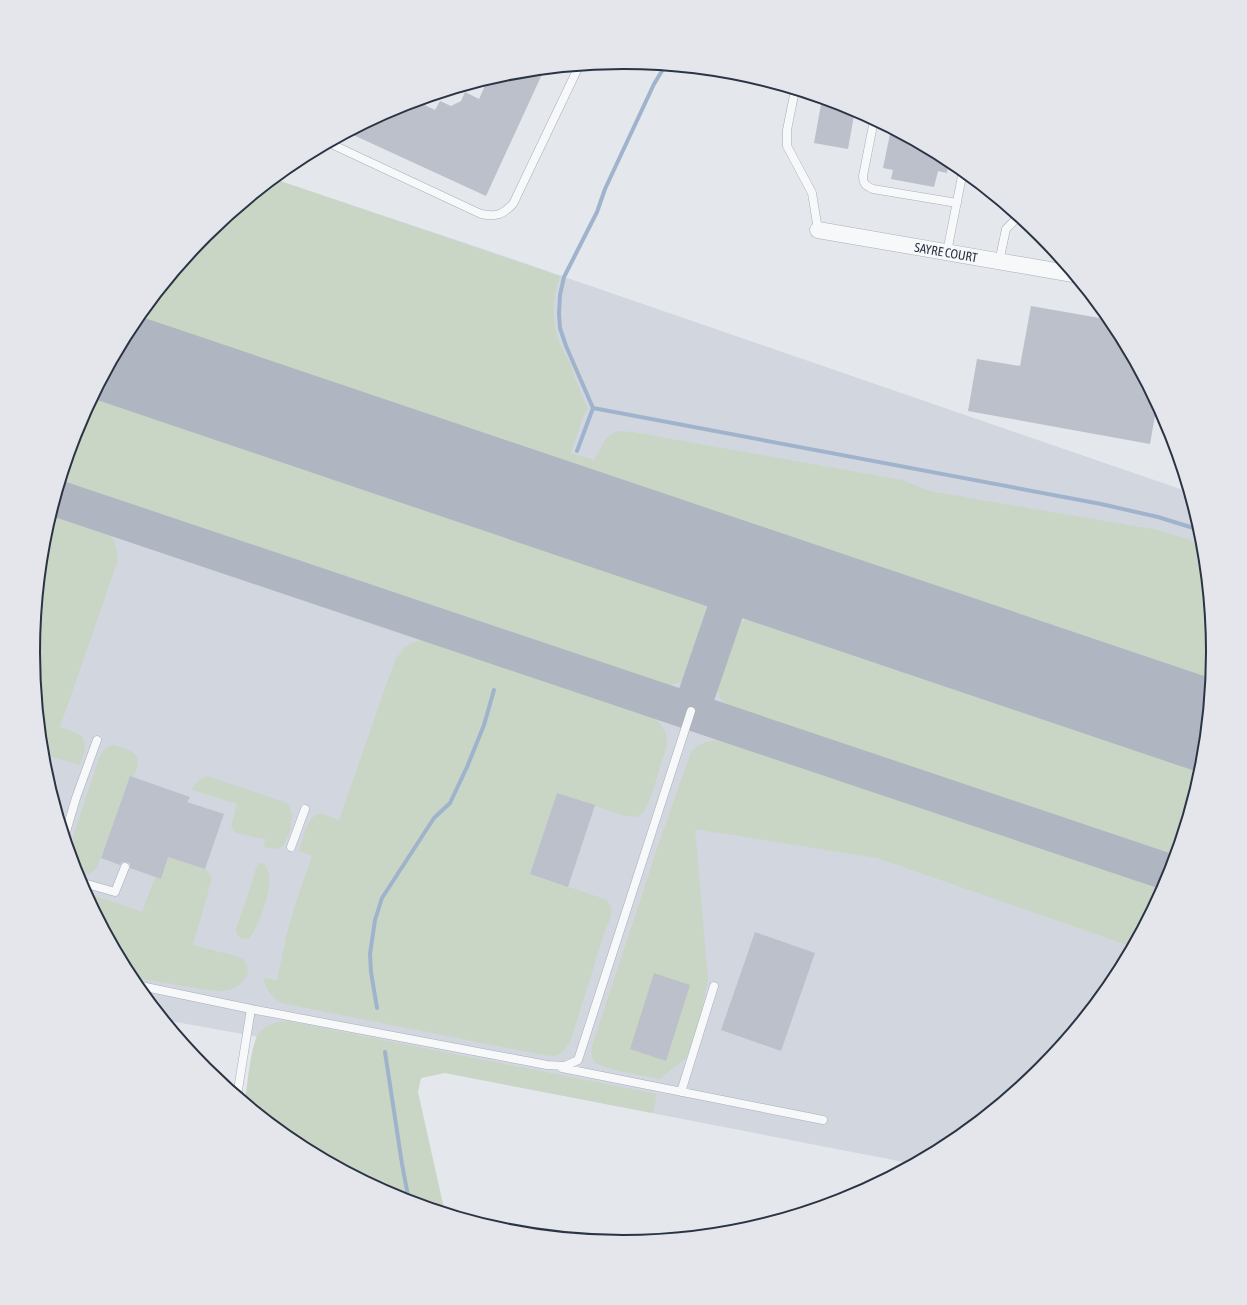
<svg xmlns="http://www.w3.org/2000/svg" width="1247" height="1305" viewBox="0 0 1247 1305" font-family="'Asap Condensed',sans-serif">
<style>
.built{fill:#d2d6de}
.grass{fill:#c9d6c5}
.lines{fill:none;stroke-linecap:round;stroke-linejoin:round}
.stream{stroke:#9fb4cc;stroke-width:4}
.taxiway{stroke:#b0b6c1;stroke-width:37}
.runway{stroke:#b0b6c1;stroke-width:93}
.building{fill:#bbc0ca}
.lane-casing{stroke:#a9aeb7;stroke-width:9}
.street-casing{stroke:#a9aeb7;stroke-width:17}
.lane{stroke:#f7f8fa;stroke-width:8}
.street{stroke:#f7f8fa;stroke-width:16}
.labels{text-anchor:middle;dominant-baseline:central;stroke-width:3;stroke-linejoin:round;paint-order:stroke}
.street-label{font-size:13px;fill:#2b3445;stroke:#f4f6f9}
.rim{fill:none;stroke:#2b3445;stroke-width:2}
</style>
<rect width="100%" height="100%" fill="#e4e7ec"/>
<path class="built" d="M274,179L483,249L1189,492L1203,538L1214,653L1203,768L1169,879L1114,981L1041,1070L951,1144L914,1164L286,1042L165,1020L132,980L78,878L44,767L33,652L44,537L78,426L133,324L206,235Z"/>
<path class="grass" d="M274,179L560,276C552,298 551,324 561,346C564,352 568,358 571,365C573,371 574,377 577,382C580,391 584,400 588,408L583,417L571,453L594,460L606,439L616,431L633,432L902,480L929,491L1158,530L1187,539L1203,546L1214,653L1209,702L126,337L133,324L206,235Z
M112,384L609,549C631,557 682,570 696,586C715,607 705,639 695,661C693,666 691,672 688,675C682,682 672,686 664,686L485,628L413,607L86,499L62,479L78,426L100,386Z
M52,513C61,512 94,523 103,527C105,528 108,531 110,534C116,542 117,551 118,560L60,727C66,730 73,731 78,734C90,740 83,756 80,765L43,754L33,652L44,537Z
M774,609L793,612L1204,751L1203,768L1175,860L1045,813L734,710C724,705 718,699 717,687C716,678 729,642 734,633C737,627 743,621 748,617C756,611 765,610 774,609Z
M419,640L430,642L647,714C659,722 668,729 667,745L651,796L645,811L636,817L625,816L557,793L530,874L605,899C616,908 611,917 606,928L570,1042C558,1059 557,1057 538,1054L281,1003C271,996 266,990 263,977L277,981L286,937L294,908L312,856L299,851C302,842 308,813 320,814C326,814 333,818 339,820L395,660L405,647Z
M719,740L751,748L1163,889L1133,947L877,858L695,829L708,981L697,1030L686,1058L660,1079C647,1076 605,1070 596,1063C591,1059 591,1052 592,1046L659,843L691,752C700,743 707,741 719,740Z
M113,745C133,751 145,753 133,777L130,776L97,868C84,882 73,868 71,853C71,847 72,841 74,834L99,758C103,752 105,747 113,745Z
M207,776L287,803C297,814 290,836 282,847L276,849L264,847L265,839L236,833L231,826L237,804L192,790C196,782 199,779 207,776Z
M168,857L205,869L212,878L193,945L243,958L247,966L248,975C244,978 243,982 239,985C231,992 217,991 207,990L130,977L86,893L142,912L155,877L161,879Z
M259,863H263C266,867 268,870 269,875C272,888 259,928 249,938C241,940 237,938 236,929L248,895L256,868Z
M287,1021L657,1094L653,1113L445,1073L421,1078L418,1092L445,1213L397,1198L295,1143L245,1102C247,1088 251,1042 259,1033C266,1024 277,1022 287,1021Z"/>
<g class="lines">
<path class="stream" d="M593,408L1101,504L1158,517L1200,530
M577,451L593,408L566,346L560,328L559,314L560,295L564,277L597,212L605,189L654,84L665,66
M377,1008L371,972L370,954L375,920L382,898L434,818L450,803L467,767L484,725L494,690
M385,1052L402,1164L409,1201"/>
<path class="taxiway" d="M56,498L1171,873
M691,711L740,568"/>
<path class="runway" d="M115,357L1207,726"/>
</g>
<path class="building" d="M544,70L486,196L349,133L398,107L416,101L435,110L440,101L451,106L461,101L465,92L479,99L488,79L509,73Z
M822,99L850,107L855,110L848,149L814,143Z
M891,129L949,160L947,173L938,171L934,187L891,179L893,170L883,168Z
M1031,306L1111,320L1115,325L1157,404L1150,444L968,411L977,359L1020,366Z
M130,776L190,797L187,802L224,814L205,869L168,857L161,879L130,868V864L127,862H122L120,865L101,858Z
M557,793L595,805L568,887L530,874Z
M755,932L815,953L781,1051L721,1030Z
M654,973L690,985L666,1061L630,1049Z"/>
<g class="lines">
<defs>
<path id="lane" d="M795,90L787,130V146L812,193L818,230
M874,120L863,176C863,184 866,186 873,189L957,203
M329,143L481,214C497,217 502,215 513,204L579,66
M947,252L963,171
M999,262L1006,229L1016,219L1023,220
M65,835L76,798L97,740
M291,847L305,809
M80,882L115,892L125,867
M136,985L251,1009L547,1065L565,1066L578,1060L691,711
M562,1068L823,1120
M681,1092L714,986
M237,1096L251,1009"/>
<g id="street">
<path id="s1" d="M818,230L1073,274"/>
</g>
</defs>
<use href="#lane" class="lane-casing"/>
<use href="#street" class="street-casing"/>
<use href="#lane" class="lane"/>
<use href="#street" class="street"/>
</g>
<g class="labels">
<g class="street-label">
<text stroke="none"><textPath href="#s1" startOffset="130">SAYRE COURT</textPath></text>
</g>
</g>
<path d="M0 0H1247V1305H0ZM40 652a583 583 0 1 1 1166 0a583 583 0 1 1-1166 0Z" fill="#e4e6eb" fill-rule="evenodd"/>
<path class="rim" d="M40 652a583 583 0 1 1 1166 0a583 583 0 1 1-1166 0Z"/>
</svg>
